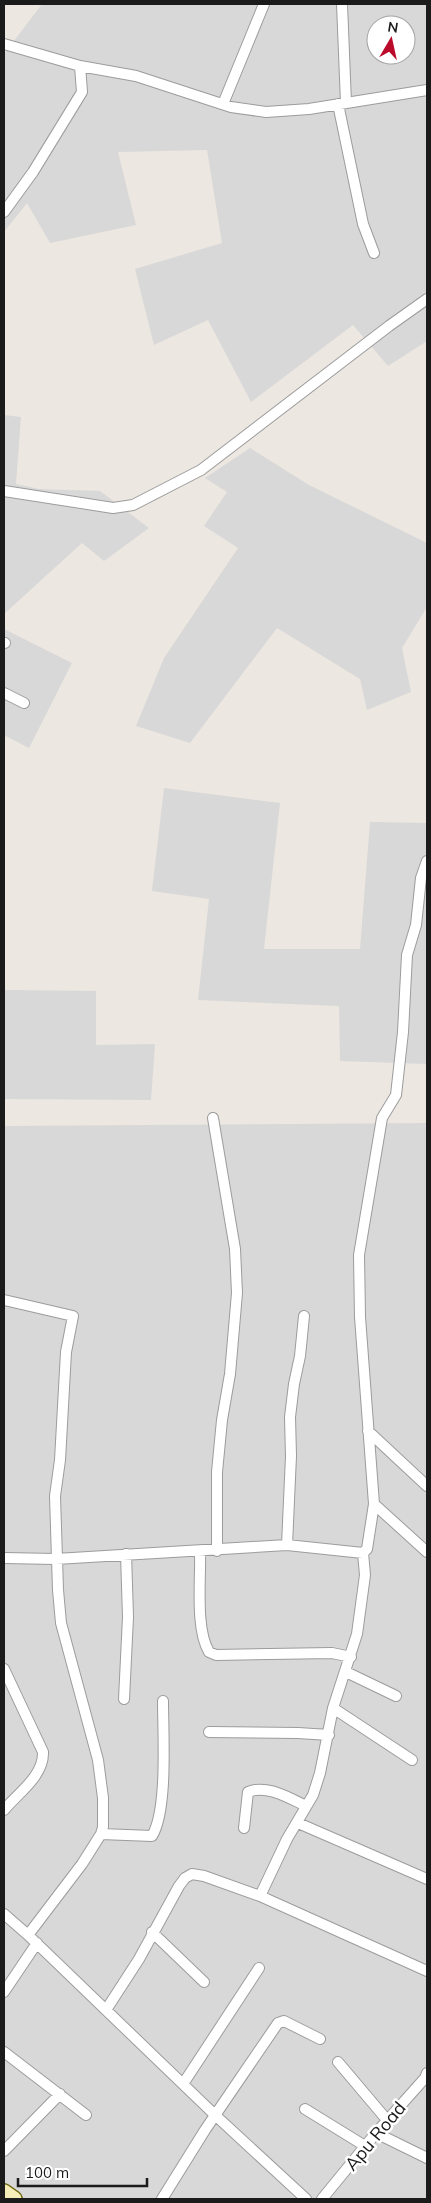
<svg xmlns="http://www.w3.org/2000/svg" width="431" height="2203" viewBox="0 0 431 2203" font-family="Mulish,sans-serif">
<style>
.residential{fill:#d9d8d8;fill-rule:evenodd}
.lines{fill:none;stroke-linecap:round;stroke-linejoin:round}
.street-casing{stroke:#9c9c9c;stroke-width:12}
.secondary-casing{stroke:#6a630b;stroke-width:18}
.street{stroke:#fff;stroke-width:10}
.secondary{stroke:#f5edb7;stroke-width:15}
.labels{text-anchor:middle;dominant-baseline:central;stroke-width:5;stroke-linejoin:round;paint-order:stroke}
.street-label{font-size:18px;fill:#1b1b1b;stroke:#fff}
</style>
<rect width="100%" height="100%" fill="#ece7e1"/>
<path class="residential" d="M42,4H427V341L388,366L353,325L251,402L208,320L154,345L135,269L222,243L207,150L118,152L136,225L50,243L27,203L4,232V54ZM376,25H406V55H376Z
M4,415L21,417L16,484L39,489L100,491L149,528L104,561L82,543L4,614Z
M250,448L309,485L427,543V607L402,648L411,692L367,710L360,679L277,628L190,743L136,726L164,658L238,548L204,526L227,492L205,478Z
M4,629L72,663L29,748L4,735Z
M164,788L280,803L264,949H360L370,822L427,823V1064L340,1061L339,1006L198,1000L209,899L152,891Z
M4,990L96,991V1045L155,1044L151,1100L4,1099Z
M427,1123V2199H4V1126Z"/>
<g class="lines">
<defs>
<path id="street" d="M342,4L346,103
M4,44L80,66L136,76L231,107L266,112L309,109L427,90
M223,104L264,4
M338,104L363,224L374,253
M4,212L33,172L82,92L80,66
M4,491L113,508L133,505L201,470L389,326L427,299
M4,643H5
M4,693L24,703
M213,1118L235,1249L237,1293L230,1374L222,1420L217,1472V1551
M4,1300L73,1316L66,1352L60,1460L55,1496L58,1590L61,1623L98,1760L103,1798V1827L101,1834L82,1864L28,1935
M368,1431L427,1486
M374,1504L427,1552
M287,1545L291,1456L290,1417L294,1384L300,1356L304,1316
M200,1551C201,1580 195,1628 209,1652L216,1655L332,1653L351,1657
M4,1558L56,1559L287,1545L363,1553L367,1549L374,1504L360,1317L359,1255L382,1118L396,1095L403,1032L407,955L416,925L421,878L427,861
M4,1669L43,1752C44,1776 18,1793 4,1810
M346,1672L396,1696
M124,1699L128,1617L126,1554
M333,1708L412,1760
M209,1732L298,1733L329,1735
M298,1823L427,1879
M244,1828L248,1792C267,1784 289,1798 306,1806
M101,1834L152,1836C168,1810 163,1733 163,1701
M260,1896L287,1839L313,1795L320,1773L333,1708L357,1634L365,1575L363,1553
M4,1914L28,1935L215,2115L306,2199
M152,1932L204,1982
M4,1992L37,1943
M106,2010L139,1959L179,1886L185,1878L192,1874L204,1876L260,1896L427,1971
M4,2052L86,2115
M338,2062L387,2120
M183,2084L259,1968
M305,2109L365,2146
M376,2133L427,2158
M4,2151L60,2094
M162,2199L205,2130L278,2023L284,2021L320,2039
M322,2199L376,2133L425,2078L427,2073"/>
<path id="secondary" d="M4,2192L14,2199"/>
</defs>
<use href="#street" class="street-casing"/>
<use href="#secondary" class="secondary-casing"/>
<use href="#street" class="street"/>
<use href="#secondary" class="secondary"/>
</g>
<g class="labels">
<g class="street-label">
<text transform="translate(375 2136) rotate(-50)">Apu Road</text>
</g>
</g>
<rect width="431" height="2203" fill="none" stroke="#1b1b1b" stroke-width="10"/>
<g transform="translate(391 40) rotate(9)"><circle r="24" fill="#ffffff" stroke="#a4a4a4"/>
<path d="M0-4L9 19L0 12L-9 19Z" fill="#bb0b2b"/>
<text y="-8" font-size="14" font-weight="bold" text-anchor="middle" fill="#1b1b1b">N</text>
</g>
<path d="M18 2178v8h129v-8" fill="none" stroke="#1b1b1b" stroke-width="2.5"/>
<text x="25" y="2178" font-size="15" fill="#1b1b1b" stroke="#ffffff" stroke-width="4" paint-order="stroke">100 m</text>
</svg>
